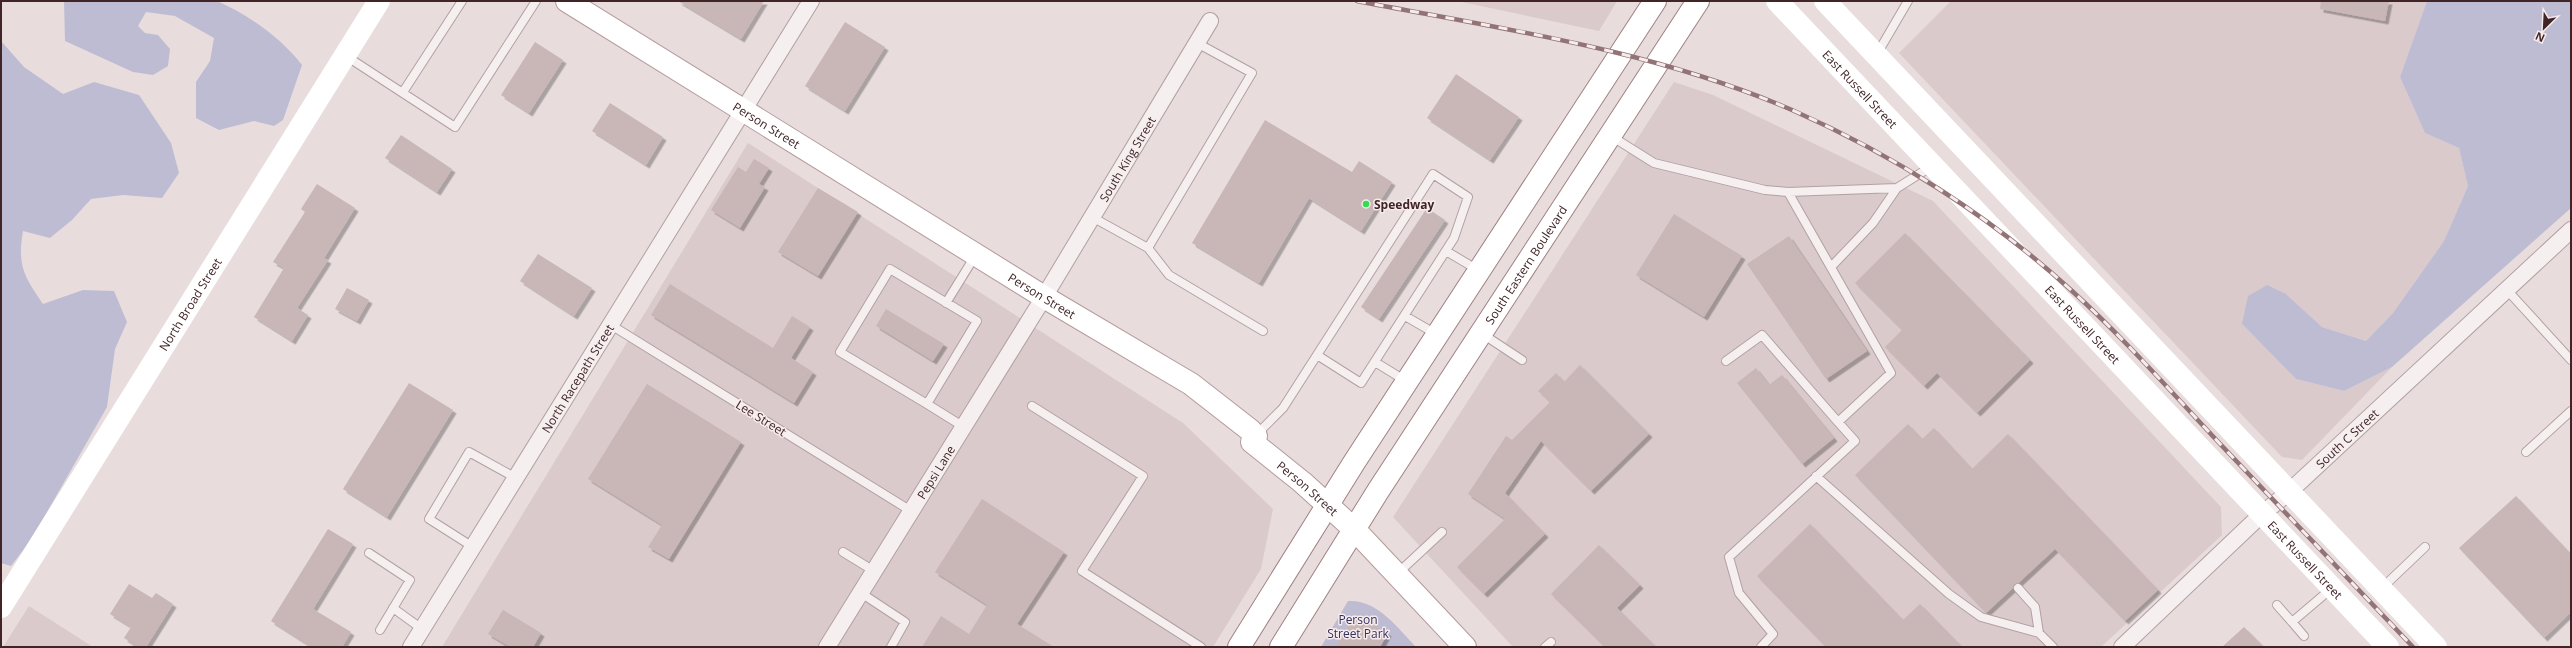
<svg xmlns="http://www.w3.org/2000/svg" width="2572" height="648" viewBox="0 0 2572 648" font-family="'Open Sans',sans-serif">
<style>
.built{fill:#dacacb}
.green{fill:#bebcd3}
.building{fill:#c9b6b7;filter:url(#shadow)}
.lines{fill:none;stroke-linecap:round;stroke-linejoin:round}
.lane-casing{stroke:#b2a1a2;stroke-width:10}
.street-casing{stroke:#b2a1a2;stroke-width:18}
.primary-casing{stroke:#b59a9c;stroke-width:24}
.highway-casing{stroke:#a08284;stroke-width:24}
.lane{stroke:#f6eff0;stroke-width:8}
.street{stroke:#f6eff0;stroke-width:16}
.secondary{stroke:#fff;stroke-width:22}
.primary{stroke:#fff;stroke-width:22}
.highway{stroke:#fff;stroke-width:22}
.rail-casing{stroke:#937476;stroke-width:4.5}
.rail{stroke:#f6eced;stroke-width:3;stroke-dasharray:9;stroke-linecap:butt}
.poi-dot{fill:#32dd4e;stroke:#f6eced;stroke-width:1.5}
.labels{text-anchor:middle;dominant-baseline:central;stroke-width:3;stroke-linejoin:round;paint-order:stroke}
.street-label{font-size:12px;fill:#402426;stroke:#f6eced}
.poi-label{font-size:12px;font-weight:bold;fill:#402426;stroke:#f6eced;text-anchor:start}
.park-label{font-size:12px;fill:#36305d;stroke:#f6eced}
</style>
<defs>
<filter id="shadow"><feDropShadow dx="3.5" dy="3.5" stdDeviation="0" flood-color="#0004"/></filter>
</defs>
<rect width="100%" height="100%" fill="#e8dcdd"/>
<path class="built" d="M1457,1H1617L1599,31Z
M1951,1H2427L2400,77L2425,133L2459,148L2468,186L2444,241L2393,313L2366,341L2322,327L2286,294L2242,324L2296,379L2344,391L2392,367L2302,460L2282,457L1899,53Z
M1674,82L1713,95L1933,201L2221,507L2222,535L2101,647H1513L1393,517Z
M748,143L1183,423L1273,509L1261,569L1213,647H442Z
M29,606L93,647H3Z"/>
<path class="green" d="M64,1H217C249,15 281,38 302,65L283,120L274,126L254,121L219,130L196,118V82L210,61L214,38L175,16L146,12L138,26L145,33L158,35L170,49L168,66L153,75L133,72L65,41Z
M2427,1H2571V208L2392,367L2344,391L2296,379L2242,324L2248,296L2267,285L2286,294L2322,327L2366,341L2393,313L2444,241L2468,186L2459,148L2425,133L2400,77Z
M1,41L24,67L63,94L94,82L139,95L171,143L179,173L162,198L123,195L91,199L72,220L50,238L23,231C17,266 24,276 43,304L83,290L114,291L127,322L115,349L107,407L31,540L11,566L1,563Z
M1348,601C1377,599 1398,628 1416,647H1321Z"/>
<path class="building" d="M678,1H764L741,39Z
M2321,1H2389L2385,21L2320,9Z
M845,22L885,47L845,111L805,86Z
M535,42L563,60L529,113L501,95Z
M1456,74L1519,117L1490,160L1427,118Z
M610,103L663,137L646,165L592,131Z
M1265,120L1352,172L1359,161L1392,182L1361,231L1309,198L1259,283L1192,243Z
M401,135L452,169L437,192L385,158Z
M754,159L769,168L759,184L765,187L740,228L711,210L738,167L746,172Z
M317,184L355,208L324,258L328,260L297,308L308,315L292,341L254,317L284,268L273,262L305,212L301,209Z
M818,188L858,212L818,276L778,252Z
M1427,208L1445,220L1379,319L1361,307Z
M1674,214L1742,256L1704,317L1636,275Z
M1905,233L2030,360L1977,413L1937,373L1924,386L1885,347L1902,330L1855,283Z
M1789,236L1867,351L1826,379L1747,264Z
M538,254L592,288L574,316L520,281Z
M670,284L773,348L792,316L810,327L791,358L813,372L794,403L651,315Z
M347,288L369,300L357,321L335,309Z
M886,309L944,344L933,361L876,326Z
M1580,365L1649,434L1591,491L1541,441L1505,493L1545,534L1484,594L1457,567L1505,519L1468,494L1506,436L1512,440L1550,402L1538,391L1556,373L1564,382Z
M1756,368L1769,385L1782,375L1834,438L1802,464L1737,383Z
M409,383L453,410L387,517L343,489Z
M647,384L741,442L669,559L648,547L662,525L588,479Z
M1908,424L1922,439L1934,428L1972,469L2008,434L2158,590L2125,621L2055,549L1986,613L1855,475Z
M2516,496L2571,554V612L2544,638L2459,548Z
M982,499L1064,552L1017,624L1054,647H922L941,616L969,634L987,605L935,572Z
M1810,524L1903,620L1920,604L1962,647H1826L1757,576Z
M328,529L353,544L313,609L351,632L342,647H312L271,621Z
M1599,545L1640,585L1617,608L1656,647H1605L1551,594Z
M129,584L152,598L156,593L173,604L146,647H138L124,638L131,627L110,614Z
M503,610L541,633L533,647H510L488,634Z
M1355,614L1388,633L1380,647H1336Z
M2244,627L2264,647H2222Z"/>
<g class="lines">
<defs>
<path id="lane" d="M1877,54L1908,1
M346,56L455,127L536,1
M403,92L462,1
M1611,136L1654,163L1765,190L1788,192L1897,188L1932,166
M1433,174L1468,197L1454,238L1361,383L1317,355Z
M1092,217L1148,248L1252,73L1197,43
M1148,248L1169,275L1263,331
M1446,251L1478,270
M1831,267L1873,223L1897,188
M890,269L977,321L927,404L840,352Z
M2507,290L2571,360
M946,303L975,256
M1405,316L1436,334
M611,325L911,511
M1481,333L1522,360
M1726,361L1762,335L1838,422L1891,373L1788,192
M1375,362L1406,381
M927,404L964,427
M1032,406L1143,476L1082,571L1201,647
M1256,435L1283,408L1317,355
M2526,452L2571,411
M1816,476L1949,594L1981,617L2039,633L2053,647
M473,547L429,519L469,452L516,478
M843,552L874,571
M369,553L410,580L380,630
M1398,573L1442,532
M2018,588L2035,607L2039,633
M2382,588L2425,547
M861,593L905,622L891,647
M2277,605L2292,622
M393,608L422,629
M2304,636L2292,622L2332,588
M1545,647L1551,642
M1761,647L1773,634L1739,593L1729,557L1855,441L1838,422"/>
<g id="street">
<path id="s1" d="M411,647L811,1"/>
<path id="s2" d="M827,647L1044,297L1210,21"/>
<path id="s3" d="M2122,647L2262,514L2289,492L2571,230"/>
</g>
<g id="primary">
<path id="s6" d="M567,1L1044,297L1191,384L1250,430L1256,436L1252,442L1302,482L1354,529L1465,647"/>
</g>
<g id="highway">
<path d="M1239,647L1355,461L1655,1"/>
<path id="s7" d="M1281,647L1378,491L1698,1"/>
</g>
</defs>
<use href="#lane" class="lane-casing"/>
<use href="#street" class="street-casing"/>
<use href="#primary" class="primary-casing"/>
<use href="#highway" class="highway-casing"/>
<use href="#lane" class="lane"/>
<use href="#street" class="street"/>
<g class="secondary">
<path id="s4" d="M1777,1L2388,647"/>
<path d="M1825,1L2436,647"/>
<path id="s5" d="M1,607L379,1"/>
</g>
<use href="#primary" class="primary"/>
<use href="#highway" class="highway"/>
<defs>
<path id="rail" d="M1357,1C1503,29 1653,50 1792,110C1892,154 1990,216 2071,290C2125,339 2173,394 2223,447C2286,513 2349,580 2413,647"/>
</defs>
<use href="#rail" class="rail-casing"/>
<use href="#rail" class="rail"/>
</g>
<circle class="poi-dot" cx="1366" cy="204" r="4"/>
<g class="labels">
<g class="street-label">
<text stroke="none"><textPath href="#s4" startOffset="121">East Russell Street</textPath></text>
<text stroke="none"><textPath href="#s6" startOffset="235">Person Street</textPath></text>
<text stroke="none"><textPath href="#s2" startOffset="573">South King Street</textPath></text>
<text stroke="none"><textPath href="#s7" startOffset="454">South Eastern Boulevard</textPath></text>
<text stroke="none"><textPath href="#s6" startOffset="559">Person Street</textPath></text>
<text stroke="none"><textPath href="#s5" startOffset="357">North Broad Street</textPath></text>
<text stroke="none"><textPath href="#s4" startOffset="445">East Russell Street</textPath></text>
<text stroke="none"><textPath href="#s1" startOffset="316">North Racepath Street</textPath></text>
<text transform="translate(761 418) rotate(32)">Lee Street</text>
<text stroke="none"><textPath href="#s3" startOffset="307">South C Street</textPath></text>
<text stroke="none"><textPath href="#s2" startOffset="206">Pepsi Lane</textPath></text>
<text stroke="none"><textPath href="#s6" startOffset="895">Person Street</textPath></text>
<text stroke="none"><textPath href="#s4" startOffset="769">East Russell Street</textPath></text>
</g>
<g class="poi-label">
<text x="1374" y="204">Speedway</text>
</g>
<g class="park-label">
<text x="1358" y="619">Person<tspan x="1358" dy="14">Street Park</tspan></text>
</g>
</g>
<rect width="2572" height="648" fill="none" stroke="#402426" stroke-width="4"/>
<g transform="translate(2544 28) rotate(204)" stroke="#f6eced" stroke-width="3" paint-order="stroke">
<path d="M0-3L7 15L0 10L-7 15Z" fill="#402426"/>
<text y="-6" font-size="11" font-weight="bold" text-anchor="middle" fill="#402426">N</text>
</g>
</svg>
